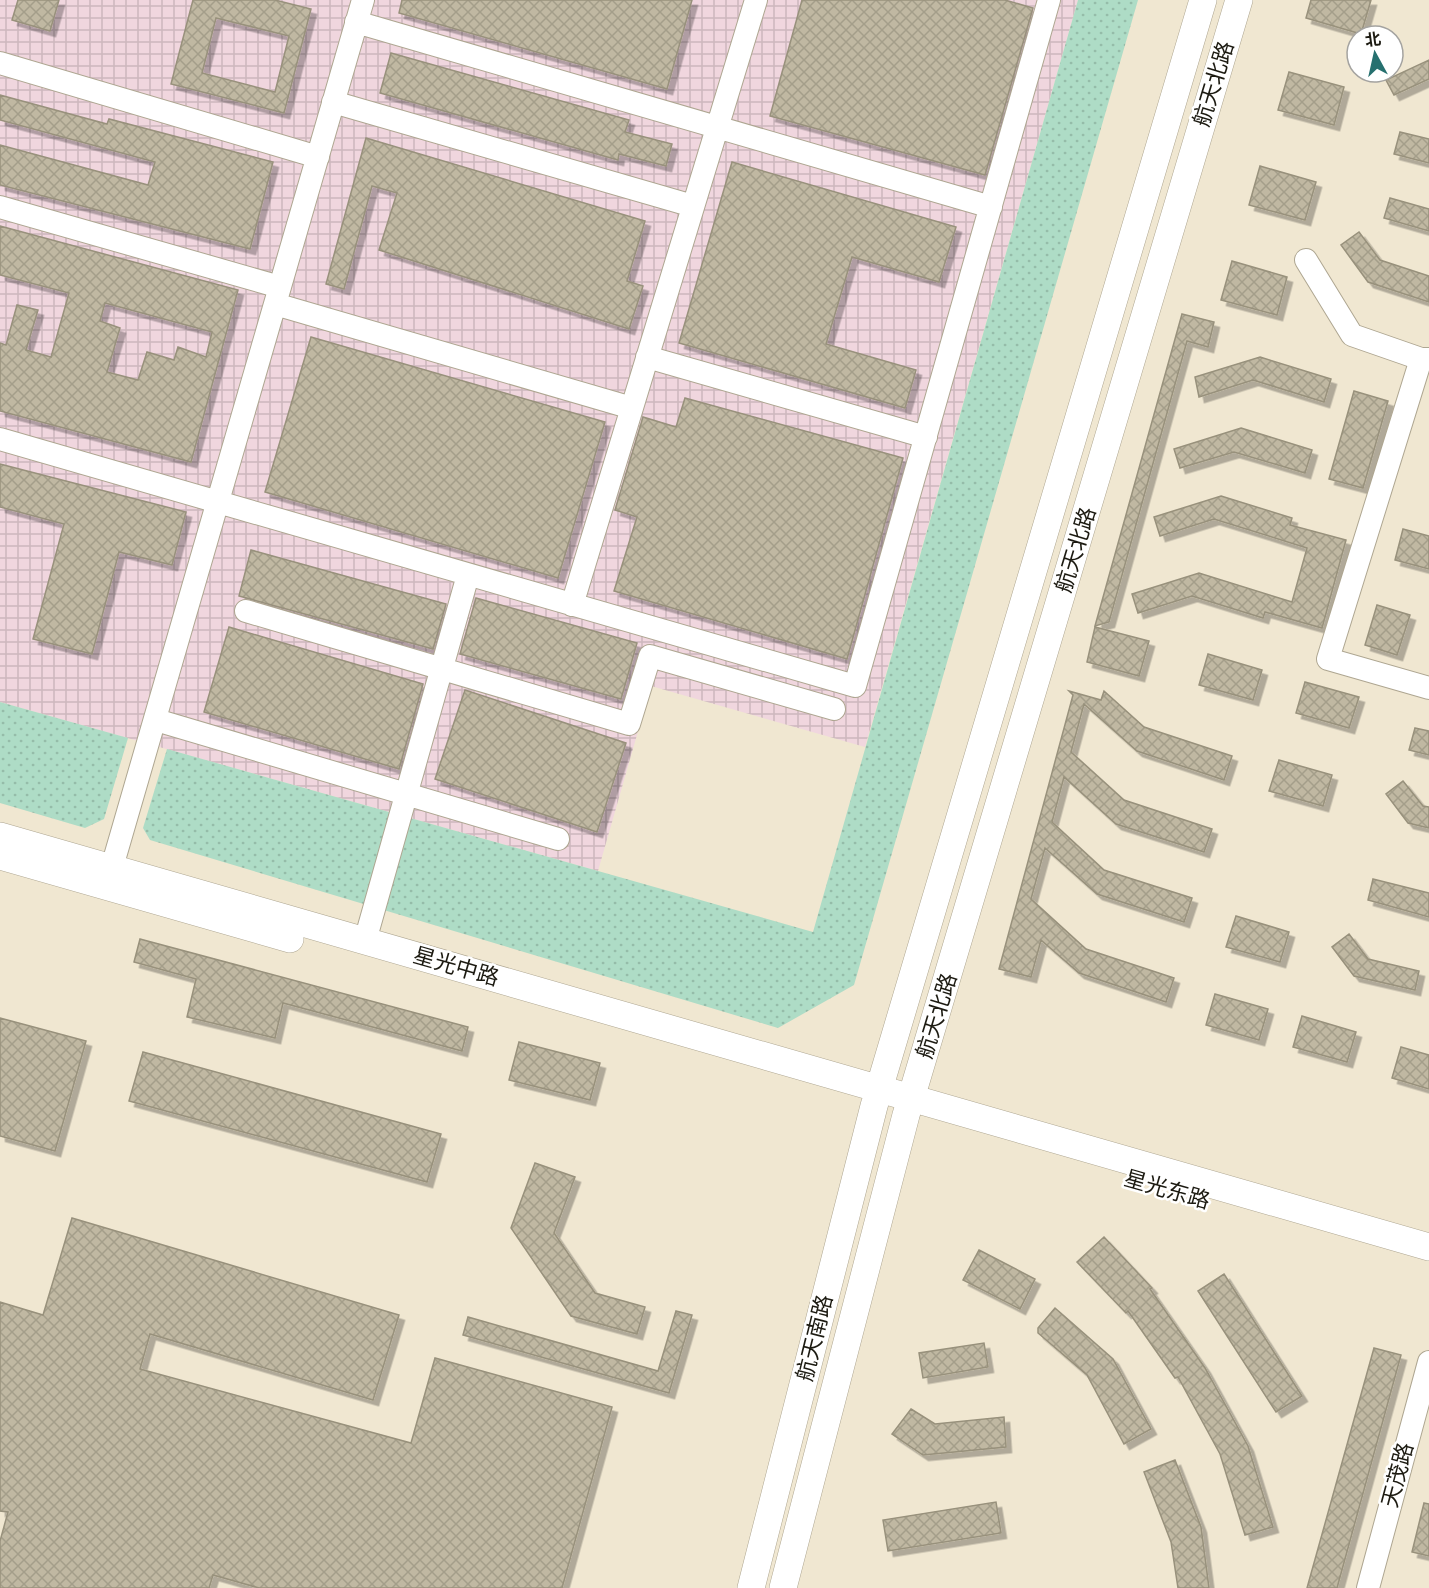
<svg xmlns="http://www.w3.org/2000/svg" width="1429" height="1588" viewBox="0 0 1429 1588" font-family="Karla,'Noto Sans SC',sans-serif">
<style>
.industrial{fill:url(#industrial-grid)}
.park{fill:url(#park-dots)}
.building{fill:url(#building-cross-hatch);stroke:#98917c;stroke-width:1.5;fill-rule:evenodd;filter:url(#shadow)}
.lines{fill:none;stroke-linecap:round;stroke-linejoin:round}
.minor-casing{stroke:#aea691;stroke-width:24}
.major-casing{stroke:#aea691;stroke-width:28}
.minor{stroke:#fff;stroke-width:22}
.major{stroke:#fff;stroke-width:27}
.labels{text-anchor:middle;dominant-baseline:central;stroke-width:5;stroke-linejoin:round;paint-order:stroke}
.street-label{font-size:22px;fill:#1c1a11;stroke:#fff}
</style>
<defs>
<pattern id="industrial-grid" width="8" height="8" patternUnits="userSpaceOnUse" patternTransform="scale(1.5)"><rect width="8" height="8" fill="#f0d6de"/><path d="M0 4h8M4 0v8" fill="none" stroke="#cdb7bd"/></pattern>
<pattern id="park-dots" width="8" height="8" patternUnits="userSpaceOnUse" patternTransform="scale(1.5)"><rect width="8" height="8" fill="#aedcc6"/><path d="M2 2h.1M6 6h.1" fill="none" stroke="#95bca9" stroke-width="1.8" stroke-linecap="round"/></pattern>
<pattern id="building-cross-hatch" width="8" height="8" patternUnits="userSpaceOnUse" patternTransform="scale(1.5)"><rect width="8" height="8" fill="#c0b8a2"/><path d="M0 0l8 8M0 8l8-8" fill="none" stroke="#a49e8a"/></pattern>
<filter id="shadow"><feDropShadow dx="5.5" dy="5.5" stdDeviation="0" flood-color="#0004"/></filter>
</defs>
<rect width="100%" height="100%" fill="#f0e7d1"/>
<path class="industrial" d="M0,0H1078L865,747L651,686L598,871L0,702Z"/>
<path class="park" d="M1078,0H1138L854,985L778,1028L150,840L143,828L167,749L813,932Z
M0,702L128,738L104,819L85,828L0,803Z"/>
<path class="building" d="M18,0H59L50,31L12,20Z
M193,0H275L311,9L284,113L171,84ZM216,18L289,36L275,92L202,73Z
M402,0H692L667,89L399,13Z
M802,0H1005L1033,8L985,175L770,116Z
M1311,0H1371L1361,34L1306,18Z
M391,53L629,120L625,132L672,144L666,166L619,154L618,160L380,93Z
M1429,60V79L1394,95L1386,80Z
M1289,72L1344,87L1334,125L1278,110Z
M0,95L107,124L109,119L273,162L250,249L0,185V145L148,185L155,162L0,120Z
M1400,132L1429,139V163L1394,154Z
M366,138L645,221L627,281L643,286L629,329L379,250L397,193L372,186L344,289L326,284Z
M732,162L956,227L939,282L852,257L826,344L916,370L905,408L679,343Z
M1260,166L1316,182L1305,220L1249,205Z
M1390,198L1429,209V231L1384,218Z
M0,226L238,290L191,462L0,411V343L6,345L17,305L38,310L26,350L51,357L69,293L0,275ZM105,303L212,332L206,357L178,347L174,360L147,352L138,380L107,372L120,328L100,321Z
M1359,232L1380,260L1429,276V302L1368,282L1341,245Z
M1232,261L1287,277L1277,315L1221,300Z
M1182,314L1214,322L1208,347L1187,341L1109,622L1095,626Z
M311,337L605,422L558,578L265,492Z
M1260,357L1331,379L1324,402L1253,380L1199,397L1195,377Z
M1354,391L1388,401L1363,488L1329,479Z
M685,398L903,458L847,659L614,591L637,517L615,510L643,417L676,427Z
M1241,428L1312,450L1305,473L1234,452L1180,468L1174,449Z
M0,464L186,512L172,565L119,552L92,654L33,639L64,524L0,507Z
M1221,496L1292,518L1290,525L1346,540L1322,628L1265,612L1263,618L1192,596L1138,613L1132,594L1199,573L1292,602L1307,548L1214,519L1160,536L1154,517Z
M1403,529L1429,536V569L1395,560Z
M251,550L446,604L433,649L239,596Z
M476,598L637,643L621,699L460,654Z
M1377,605L1410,615L1397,655L1365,645Z
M229,627L423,684L399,769L204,712Z
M1095,627L1149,641L1139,676L1087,662Z
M1208,654L1262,670L1253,700L1199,685Z
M1305,682L1359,697L1349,728L1296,713Z
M465,690L626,743L597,832L435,779Z
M1069,691L1101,700L1104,691L1144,727L1232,756L1224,780L1137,751L1084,704L1071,752L1124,800L1212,829L1204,852L1116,824L1064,777L1052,822L1104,870L1192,898L1184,922L1097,894L1045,848L1031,899L1086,949L1174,978L1166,1002L1079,973L1041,940L1031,977L999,969L1073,695Z
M1415,728L1429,731V755L1409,750Z
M1279,760L1332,775L1323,806L1269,791Z
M1403,781L1423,806L1429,807V828L1408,823L1386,794Z
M1373,879L1429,893V917L1368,900Z
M1236,916L1289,932L1280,962L1226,947Z
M1349,934L1368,959L1419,971L1415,990L1354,976L1332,947Z
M140,939L468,1027L462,1051L283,1003L275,1038L187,1017L196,979L134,962Z
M1215,994L1268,1009L1259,1040L1206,1025Z
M1302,1016L1356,1032L1347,1062L1293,1047Z
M0,1018L86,1041L55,1151L0,1136Z
M519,1042L600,1063L590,1100L509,1080Z
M1401,1047L1429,1055V1089L1392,1078Z
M143,1052L441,1134L427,1182L129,1101Z
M535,1163L575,1177L554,1233L595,1293L645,1307L637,1334L571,1316L511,1228Z
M72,1218L399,1315L373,1400L150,1334L140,1369L411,1443L435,1358L612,1407L562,1588H259L213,1575L209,1588H0V1541L8,1512L0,1511V1302L43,1315Z
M1104,1237L1152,1288L1150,1289L1205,1368L1248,1446L1273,1527L1245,1535L1220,1454L1178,1377L1175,1378L1128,1311L1126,1313L1077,1262Z
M979,1250L1035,1279L1020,1309L963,1280Z
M1224,1274L1302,1396L1276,1412L1198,1291Z
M1055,1308L1113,1359L1151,1429L1124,1444L1087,1375L1038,1333V1328Z
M676,1311L692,1315L669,1393L463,1335L468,1317L658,1371Z
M984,1343L988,1367L923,1378L919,1353Z
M1374,1348L1401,1355L1337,1588H1307Z
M911,1409L935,1424L1004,1417L1006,1447L923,1455L892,1434Z
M1175,1460L1201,1527L1209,1588H1178L1171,1542L1144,1472Z
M996,1502L1001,1533L888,1551L883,1520Z
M1424,1503L1429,1504V1556L1412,1552Z"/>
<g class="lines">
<defs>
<path id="minor" d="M356,22L991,207
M0,63L318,157
M333,102L693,206
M0,207L280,287
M1306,260L1352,335L1421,359H1429
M275,304L632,408
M647,357L926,437
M1421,359L1328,659L1429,688
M0,439L855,686L1049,0
M572,605L756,0
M246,611L629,724L650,656L834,709
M156,720L558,839
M112,867L363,0
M365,941L468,575
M1368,1588L1429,1362"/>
<path id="major" d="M0,836L1429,1247
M0,856L290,939
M751,1588L874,1106L1203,0
M783,1588L906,1115L1239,0"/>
</defs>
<use href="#minor" class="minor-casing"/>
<use href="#major" class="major-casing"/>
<use href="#minor" class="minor"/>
<use href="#major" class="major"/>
</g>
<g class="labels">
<g class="street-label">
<text transform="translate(1214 84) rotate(-73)">航天北路</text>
<text transform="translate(1076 550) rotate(-73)">航天北路</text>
<text transform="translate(456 967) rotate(16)">星光中路</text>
<text transform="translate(937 1016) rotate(-73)">航天北路</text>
<text transform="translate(1167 1190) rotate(16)">星光东路</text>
<text transform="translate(815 1338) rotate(-76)">航天南路</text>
<text transform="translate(1398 1475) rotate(-75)">天茂路</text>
</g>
</g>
<g transform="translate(1375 54) rotate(352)"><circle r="28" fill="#ffffff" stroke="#a4a3a0" stroke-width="1.5"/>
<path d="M0-4.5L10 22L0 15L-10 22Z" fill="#26706f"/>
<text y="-9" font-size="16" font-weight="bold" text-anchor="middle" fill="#1c1a11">北</text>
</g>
</svg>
